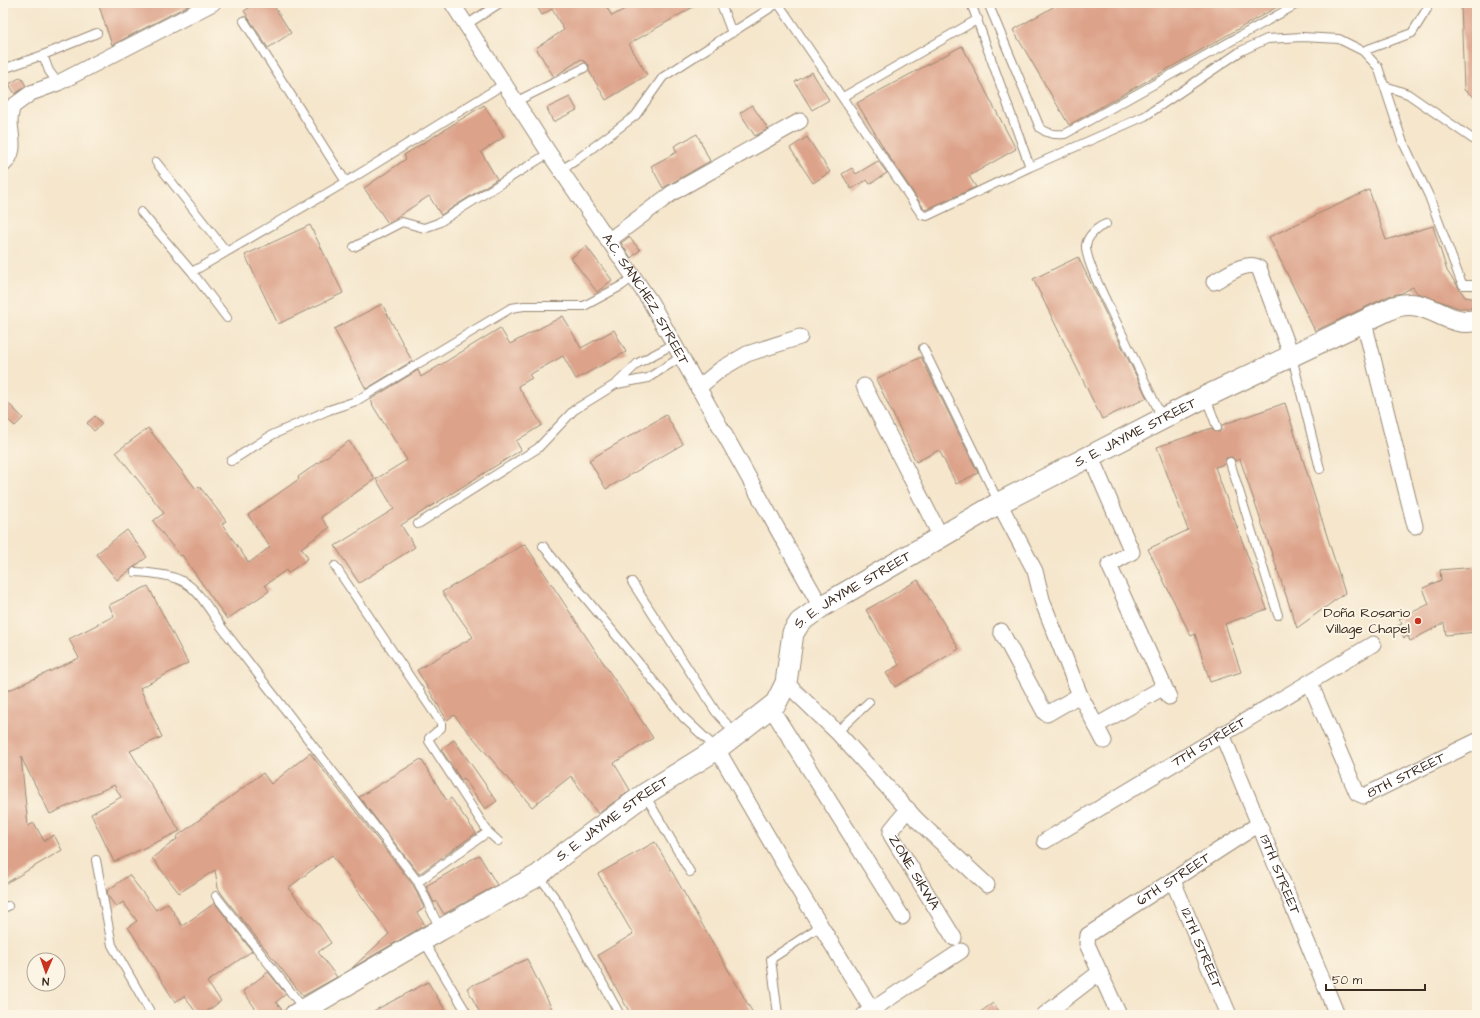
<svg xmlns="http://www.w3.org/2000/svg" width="1480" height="1018" viewBox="0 0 1480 1018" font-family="'Architects Daughter',sans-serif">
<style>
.building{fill:#dda38a}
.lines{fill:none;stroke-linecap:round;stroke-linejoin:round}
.lane-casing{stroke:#988875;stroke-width:10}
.street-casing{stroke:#988875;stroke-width:17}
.secondary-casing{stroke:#988875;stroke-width:23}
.lane{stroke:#fff;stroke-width:8}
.street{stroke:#fff;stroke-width:15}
.secondary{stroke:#fff;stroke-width:21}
.poi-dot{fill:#c8321e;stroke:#fcf5e5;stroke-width:1.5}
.labels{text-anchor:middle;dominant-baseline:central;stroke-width:4;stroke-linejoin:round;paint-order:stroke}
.street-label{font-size:14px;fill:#3b2a1e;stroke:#fcf5e5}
.poi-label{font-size:14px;fill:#3b2a1e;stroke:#fcf5e5;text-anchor:end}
</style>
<rect width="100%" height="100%" fill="#fcf5e5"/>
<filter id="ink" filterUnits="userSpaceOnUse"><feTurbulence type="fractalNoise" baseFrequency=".025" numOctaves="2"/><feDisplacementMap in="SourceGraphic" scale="8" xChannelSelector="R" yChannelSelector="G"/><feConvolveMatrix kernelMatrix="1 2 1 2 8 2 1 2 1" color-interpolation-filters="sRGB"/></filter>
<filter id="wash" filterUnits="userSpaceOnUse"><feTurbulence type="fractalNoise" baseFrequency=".012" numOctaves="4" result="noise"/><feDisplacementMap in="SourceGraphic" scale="16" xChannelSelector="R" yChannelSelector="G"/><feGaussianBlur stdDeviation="0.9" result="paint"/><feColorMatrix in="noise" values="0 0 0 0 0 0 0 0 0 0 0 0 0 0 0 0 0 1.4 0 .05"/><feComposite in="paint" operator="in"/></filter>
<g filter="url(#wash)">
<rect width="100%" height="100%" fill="#f5e6cc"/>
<g id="blocks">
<path class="building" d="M98,3H193L112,45Z
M257,3H272L291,33L268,48L244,11Z
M535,3H604L612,16L636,3H700L629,44L647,75L606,100L589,71V65L581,59L554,77L536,48L564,30L552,9L542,15Z
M1060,3H1284L1069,125L1013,30Z
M1461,3H1477V99L1464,90Z
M962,46L1016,149L969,176L976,187L925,210L888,155L857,103Z
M812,72L829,100L812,110L795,82Z
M21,77L26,86L15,94L9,84Z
M570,97L577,110L553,122L547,108Z
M484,105L504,137L481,152L497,179L441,215L429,196L388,223L364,188L406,159L404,155Z
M752,105L768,129L755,136L740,113Z
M697,134L710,161L663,188L651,166L677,152L674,146Z
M807,137L830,172L813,183L790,148Z
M878,161L887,173L870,184L867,180L851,189L842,174L852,168L856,174Z
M1369,190L1386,240L1433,226L1447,271L1465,297L1477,299V308H1459L1417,293L1413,287L1402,293L1389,296L1315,331L1269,237Z
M310,225L343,293L278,324L245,255Z
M629,237L640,250L631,258L621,243Z
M586,246L612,280L597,292L571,258Z
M1078,257L1147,398L1102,419L1033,279Z
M382,304L412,361L366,389L334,329Z
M563,316L581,348L614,330L626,352L576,379L563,356L529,375L532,378L518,386L542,425L516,441L521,450L401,525L415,547L359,583L335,546L394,509L376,479L407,460L373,406L371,399L418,370L421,377L500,328L510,344Z
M921,357L978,473L956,484L939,450L916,462L876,379Z
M3,398L23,418L15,426L3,415Z
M1285,403L1345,593L1297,628L1240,459L1235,461L1232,457L1226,458L1225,464L1215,467L1267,609L1225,624L1241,672L1210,682L1195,634L1191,636L1148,549L1188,530L1157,447L1212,428L1214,431L1219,432L1221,430L1222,425Z
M666,415L683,444L606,489L589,460Z
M95,416L102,424L94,431L87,423Z
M148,428L196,489L199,486L226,521L222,524L249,563L270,547L248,515L299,479L298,477L349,441L375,479L321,517L329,528L301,548L308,558L288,573L286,570L265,585L269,591L227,619L182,555L180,556L153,521L164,513L116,452Z
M127,530L147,557L117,580L96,554Z
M525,544L653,738L614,763L630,790L598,814L571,776L532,807L454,715L447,720L417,670L473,637L442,592Z
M1477,567V632L1446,635L1444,623L1410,641L1408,636L1404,638L1397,626L1402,624L1399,619L1429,604L1423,588L1441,580L1440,570Z
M918,580L959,649L895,687L886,673L899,665L866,610Z
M148,586L188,663L140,688L162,737L130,751L180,831L114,862L91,814L121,797L114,785L50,814L21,757L28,826L34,823L44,841L54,835L62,850L3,885V693L79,658L69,639L114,616L109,605Z
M454,740L497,801L485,809L464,778L461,780L441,749Z
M310,753L413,885L424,908L417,913L425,925L352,968L389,934L332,855L288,888L319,925L331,943L318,952L337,977L303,996L224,897L218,888L215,870L179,893L152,858L177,839L176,837L263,773L271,784Z
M421,759L447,801L451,798L476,833L419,874L359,797Z
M655,842L754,1015H631L598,955L633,934L598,874Z
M479,855L497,885L444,914L436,901L434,903L426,886Z
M129,875L156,910L168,903L182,926L215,903L252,951L207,982L221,1001L202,1015H198L184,996L175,1002L128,927L137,921L123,902L116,907L108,896L107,891Z
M527,959L555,1015H481L467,988Z
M268,972L286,994L276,1002L282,1010L274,1015H260L243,991Z
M428,982L448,1015H366L404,995Z
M993,1003L1002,1015H976Z"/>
</g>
</g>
<g filter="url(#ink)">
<use href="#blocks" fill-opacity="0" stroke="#988875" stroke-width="1"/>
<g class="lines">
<defs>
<path id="lane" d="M778,3L922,215L927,216L1030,167
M971,3L1030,167L1145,116L1241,51L1267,39L1302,37L1339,39L1363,51L1378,67L1402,140L1429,196L1460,279L1463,285H1477
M988,3L1040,128C1048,134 1054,135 1065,134L1299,3
M721,4L732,33
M244,21L346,182
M466,25L500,3
M1363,51L1412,33L1427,9
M43,55L97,33
M3,69L43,55L49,71L58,83
M1385,86L1408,94L1477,142
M843,97L978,19
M517,101L584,68
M156,162L226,251
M561,170L575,161L636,115L663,77L778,3
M141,212L192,272L227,318
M1106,224C1098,227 1088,235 1086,245C1085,260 1105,298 1112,313C1129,348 1146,383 1162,418
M354,247L402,222L424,228L438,223L549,153
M192,272L346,182L504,84
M923,348L999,503
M1292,357L1320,469
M617,384L648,378L681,357
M1206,398L1217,427
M231,461L272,435L329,410L356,401L511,308L524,306H584L621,286L633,277
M1230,462L1278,615
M418,524L538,448L574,410L616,384L638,363L674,344
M543,546L683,717L717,749
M335,566L441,723V728L429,738V741L488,832L418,882
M135,572C192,575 193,586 223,629L418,882L440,929
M632,582L716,712L736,734
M837,732L869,702
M645,795L690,872
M488,832L498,841
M96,860L112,945L152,1015
M539,876L558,902L620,1015
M216,896L304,1009
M3,908L8,906
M423,940L468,1015
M778,1015L771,959L822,925"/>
<g id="street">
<path id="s1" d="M452,3L549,153L650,301L821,607"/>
<path d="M3,165C18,151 10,137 10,120C10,115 12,111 12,107L31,93L58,83L213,3"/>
<path d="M608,241L672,193L800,121"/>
<path d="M1214,282C1225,276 1247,259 1259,268L1292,357"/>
<path d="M1364,322L1415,526"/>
<path d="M864,386L941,537"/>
<path d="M698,388L721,369L747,354L800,337"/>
<path d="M1090,455L1132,552L1109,565L1169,697"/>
<path d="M999,503L1035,571L1043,603L1080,695L1104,741"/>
<path d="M1001,631L1045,713L1047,714L1080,695"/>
<path d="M786,683L837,732L917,820L987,885"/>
<path id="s2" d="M1310,683L1357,793L1364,796L1477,741"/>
<path d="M771,708L902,917"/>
<path d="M1096,726L1164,687"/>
<path id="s3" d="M1222,734L1337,1015"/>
<path d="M717,749L797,887L872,1010"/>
<path id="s4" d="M908,809L891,830V835L954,938"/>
<path id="s5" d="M1045,841L1373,644"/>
<path id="s6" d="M1173,881L1229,1015"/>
<path d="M864,1015L961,951"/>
<path d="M1044,1015L1100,972"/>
<path id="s7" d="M1119,1015L1087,944L1088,935L1259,824"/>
</g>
<g id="secondary">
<path id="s8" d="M295,1015L440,930L539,875L561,856L645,794L717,749L776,703L786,683L793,633L800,622L821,607L999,503L1205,397L1394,307C1428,295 1447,329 1477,320"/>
</g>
</defs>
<use href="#lane" class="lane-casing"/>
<use href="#street" class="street-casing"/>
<use href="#secondary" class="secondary-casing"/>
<use href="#lane" class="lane"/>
<use href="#street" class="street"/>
<use href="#secondary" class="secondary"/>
</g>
</g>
<circle class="poi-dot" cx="1418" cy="621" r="4"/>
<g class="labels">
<g class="street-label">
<text stroke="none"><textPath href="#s1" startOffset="354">A.C. SANCHEZ STREET</textPath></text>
<text stroke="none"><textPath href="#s8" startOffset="1046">S. E. JAYME STREET</textPath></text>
<text stroke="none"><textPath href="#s8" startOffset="722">S. E. JAYME STREET</textPath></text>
<text stroke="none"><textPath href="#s5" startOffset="191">7TH STREET</textPath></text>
<text stroke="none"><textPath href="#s2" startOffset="174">8TH STREET</textPath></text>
<text stroke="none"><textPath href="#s8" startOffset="374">S. E. JAYME STREET</textPath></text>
<text stroke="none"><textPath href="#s4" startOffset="76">ZONE SIKWA</textPath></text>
<text stroke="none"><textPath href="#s3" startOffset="152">13TH STREET</textPath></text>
<text stroke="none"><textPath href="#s7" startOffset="189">6TH STREET</textPath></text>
<text stroke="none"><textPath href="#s6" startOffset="73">12TH STREET</textPath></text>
</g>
<g class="poi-label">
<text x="1410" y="613">Doña Rosario<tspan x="1410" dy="16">Village Chapel</tspan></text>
</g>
</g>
<rect width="1480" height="1018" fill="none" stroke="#fcf5e5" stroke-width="16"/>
<g transform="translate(46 972) rotate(182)"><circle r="19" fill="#fcf5e5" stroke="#afa495"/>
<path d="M0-3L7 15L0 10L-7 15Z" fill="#c8321e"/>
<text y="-6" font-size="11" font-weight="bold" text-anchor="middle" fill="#3b2a1e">N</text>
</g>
<path d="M1326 984v6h99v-6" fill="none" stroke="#3b2a1e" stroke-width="2"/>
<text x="1332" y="984" font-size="12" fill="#3b2a1e" stroke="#fcf5e5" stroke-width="3" paint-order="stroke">50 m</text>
</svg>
